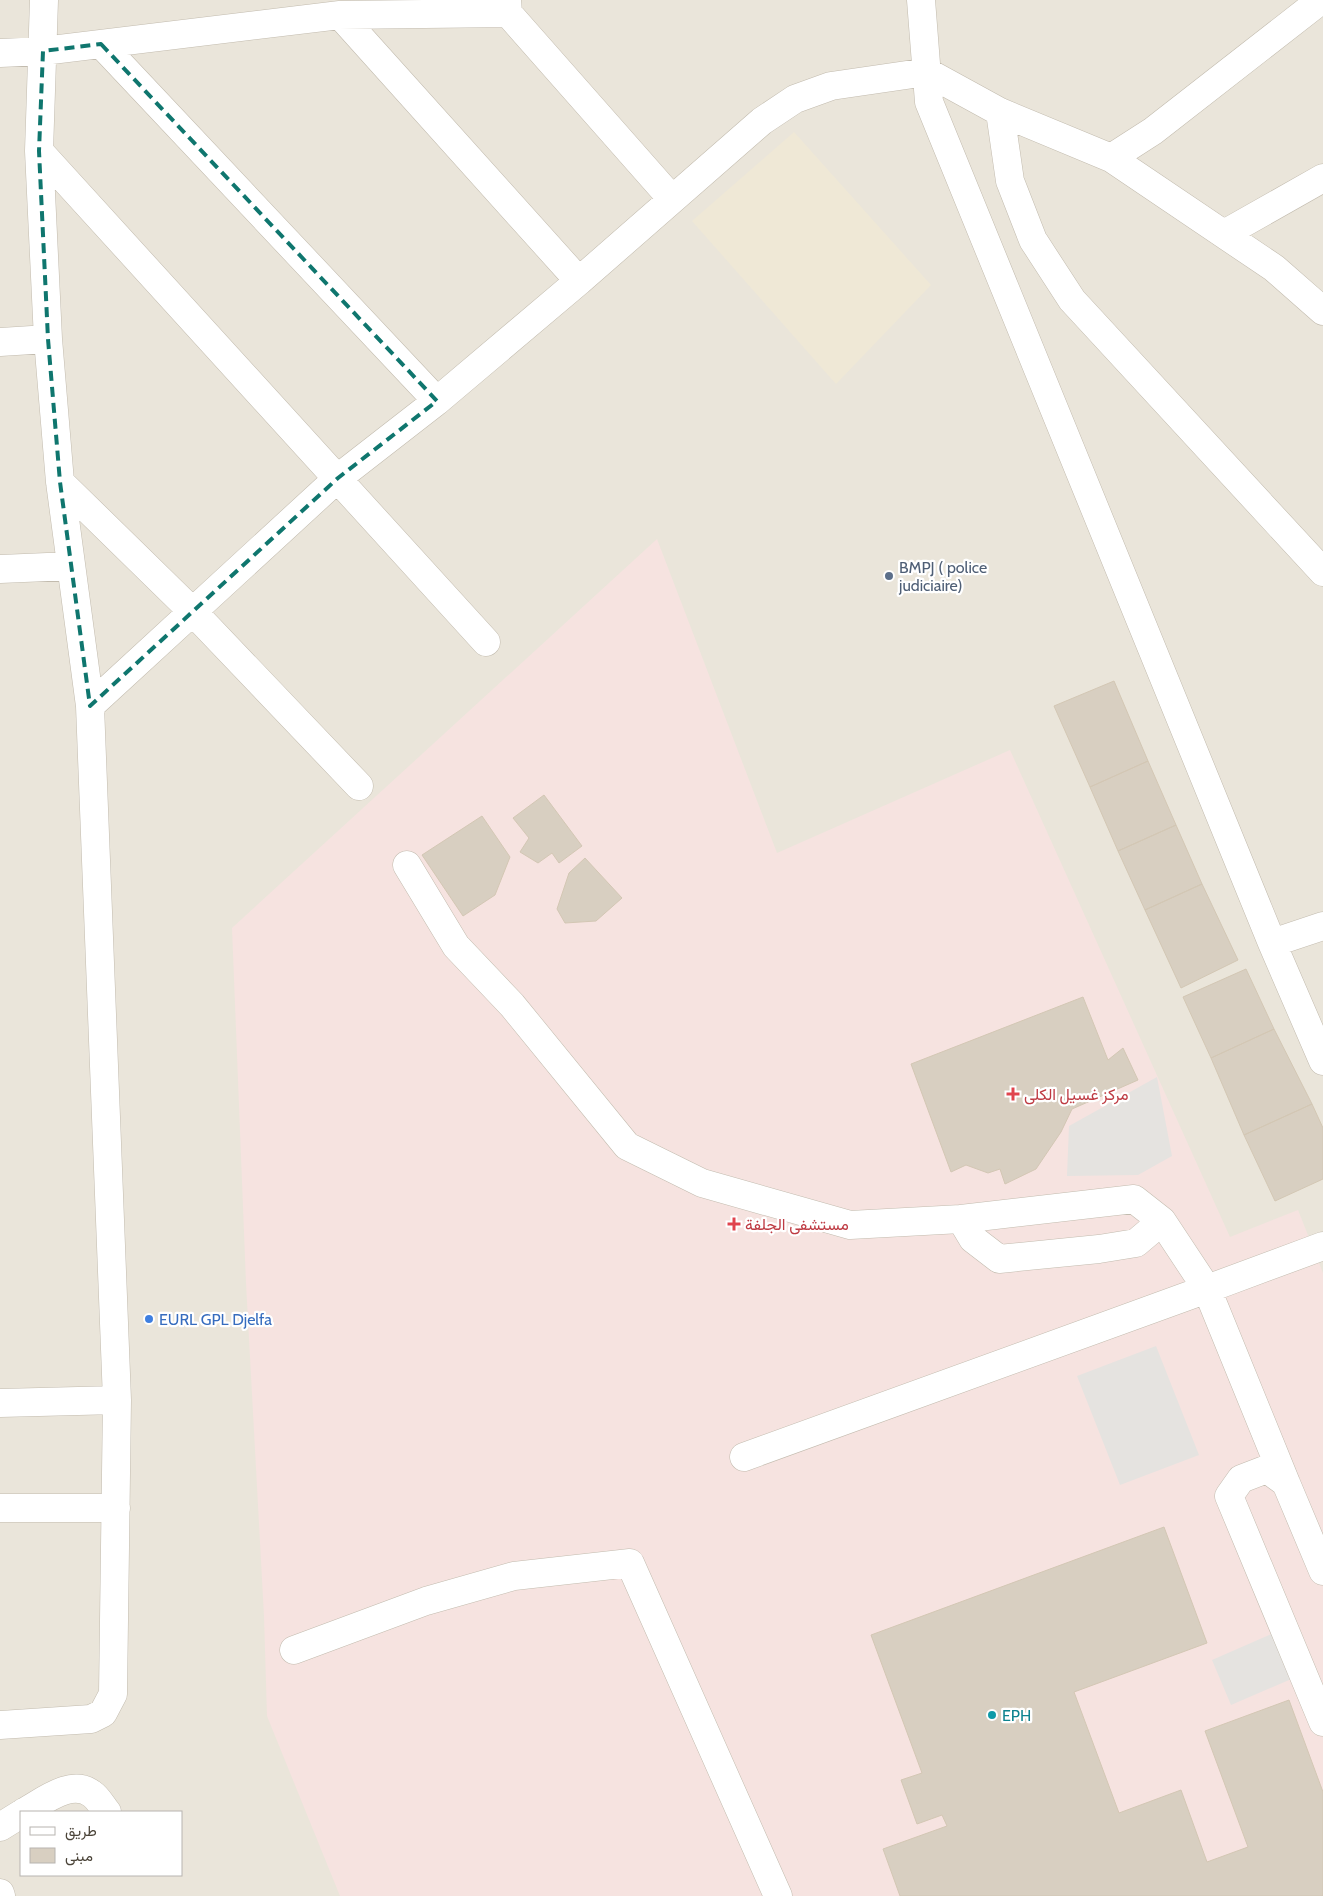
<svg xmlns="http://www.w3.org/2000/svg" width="1323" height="1896" viewBox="0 0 1323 1896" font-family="Cabin,Vazirmatn,sans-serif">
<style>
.residential{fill:#eae5da;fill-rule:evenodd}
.education{fill:#efe8d6}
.medical{fill:#f6e3e0}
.parking{fill:#e5e3e0}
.building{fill:#d8cfc1;stroke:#d3c7b4}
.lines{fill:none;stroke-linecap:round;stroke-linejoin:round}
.minor-casing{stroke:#c2bbae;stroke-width:29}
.minor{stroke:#fff;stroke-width:28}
.marked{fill:none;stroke:#0f766e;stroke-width:4;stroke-dasharray:10 6;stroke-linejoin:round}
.service-dot{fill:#5c6f8a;stroke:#fff;stroke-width:2}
.health-dot{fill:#e0444e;stroke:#fff;stroke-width:2}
.shop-dot{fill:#3f7fe0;stroke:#fff;stroke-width:2}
.culture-dot{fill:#0f9aa8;stroke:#fff;stroke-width:2}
.labels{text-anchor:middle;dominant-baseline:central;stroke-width:4.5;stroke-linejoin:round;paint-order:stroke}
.service-label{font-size:16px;fill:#4e5e75;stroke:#fff;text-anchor:start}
.health-label{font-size:16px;fill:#be3a42;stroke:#fff;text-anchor:start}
.shop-label{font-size:16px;fill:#366cbe;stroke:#fff;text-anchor:start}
.culture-label{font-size:16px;fill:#0d838f;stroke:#fff;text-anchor:start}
</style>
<rect width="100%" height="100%" fill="#f6f3ec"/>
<path class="residential" d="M0,0H1323V1896H0ZM21,1812H181V1875H21Z"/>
<path class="education" d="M794,132L931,285L836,384L692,221Z"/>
<path class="medical" d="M657,539L777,853L1010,750L1230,1237L1298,1210L1323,1273V1896H340L267,1716L264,1616L246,1283L232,928Z"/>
<path class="parking" d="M1157,1077L1172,1156L1138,1175L1067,1176L1069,1126Z
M1156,1346L1199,1455L1120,1485L1077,1376Z
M1283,1629L1303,1674L1231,1705L1212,1660Z"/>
<path class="building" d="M1114,681L1148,761L1090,787L1054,706Z
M1148,761L1176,825L1118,851L1090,787Z
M544,795L582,846L559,863L552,853L538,863L520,852L529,838L513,818Z
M482,816L510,857L495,895L463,916L422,855Z
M1176,825L1202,884L1145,910L1118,851Z
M585,858L622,898L596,921L565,923L557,909L569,873Z
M1202,884L1238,960L1181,988L1145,910Z
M1246,969L1274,1029L1211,1058L1183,997Z
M1083,997L1108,1060L1123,1048L1138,1080L1072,1109L1061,1132L1036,1169L1005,1184L1000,1169L988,1173L966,1165L951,1172L911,1064Z
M1274,1029L1312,1104L1244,1135L1211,1058Z
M1312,1104L1323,1128V1179L1275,1201L1244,1135Z
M1164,1527L1207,1643L1074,1692L1119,1813L1181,1790L1207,1862L1248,1847L1205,1731L1289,1700L1323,1792V1896H900L883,1849L947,1826L942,1815L917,1824L901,1780L922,1773L871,1635Z"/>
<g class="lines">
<defs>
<path id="minor" d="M507,0L508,13L672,199
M921,0L929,102L1272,943L1323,1061
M101,44L437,401
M0,53L43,51L340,15L508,13
M1000,112L1010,181L1033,240L1072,300L1323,572
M39,151L486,642
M1111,158L1153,131L1321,0
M1224,234L1323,178
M579,281L762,121L795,99L831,86L927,72L1000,112L1111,158L1274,268L1323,311
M0,342L48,339
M60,482L194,613L359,786
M0,569L71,566
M90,706L338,478L437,401L579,281L340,15
M407,865L456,946L512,1005L627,1146L702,1183L850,1225L961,1219
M1272,943L1323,926
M0,1403L117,1400
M744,1457L1207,1289L1162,1221L1134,1199L961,1219L973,1239L999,1259L1099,1249L1136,1243L1162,1221
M1286,1483L1207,1289L1323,1246
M0,1508H116
M1323,1571L1286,1483L1267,1469L1241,1479L1229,1496L1323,1722
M294,1650L426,1601L514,1576L630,1563L778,1896
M0,1725L91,1719L103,1713L113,1694L117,1400L90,706L60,482L48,339L39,151L44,0
M24,1812C43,1802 71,1778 92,1794C98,1798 102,1806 107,1812
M0,1827L21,1814
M0,1893L1,1896"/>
</defs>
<use href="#minor" class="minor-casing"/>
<use href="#minor" class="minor"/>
</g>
<path class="marked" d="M101,44L437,401L338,478L90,706L60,482L48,339L39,151L43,51Z"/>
<circle class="service-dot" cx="889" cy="576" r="5"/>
<g class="health-dot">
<path d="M1010.5 1086.5h5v5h5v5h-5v5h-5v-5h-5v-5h5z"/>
<path d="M731.5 1216.5h5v5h5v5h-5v5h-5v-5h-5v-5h5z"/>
</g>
<circle class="shop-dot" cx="149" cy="1319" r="5"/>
<circle class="culture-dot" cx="992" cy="1715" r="5"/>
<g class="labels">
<g class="service-label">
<text x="899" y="567">BMPJ ( police<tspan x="899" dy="18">judiciaire)</tspan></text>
</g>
<g class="health-label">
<text x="1024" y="1094">مركز غسيل الكلى</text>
<text x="745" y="1224">مستشفى الجلفة</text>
</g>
<g class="shop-label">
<text x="159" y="1319">EURL GPL Djelfa</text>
</g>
<g class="culture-label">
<text x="1002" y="1715">EPH</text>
</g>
</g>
<rect x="20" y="1811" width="162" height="65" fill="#ffffff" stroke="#b7b4b0"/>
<rect x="30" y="1827" width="25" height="8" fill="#ffffff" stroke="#b7b4b0"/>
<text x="65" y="1836" font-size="15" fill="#4b4439">طريق</text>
<rect x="30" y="1848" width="25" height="15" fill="#d8cfc1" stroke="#b7b4b0"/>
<text x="65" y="1861" font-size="15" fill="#4b4439">مبنى</text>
</svg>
